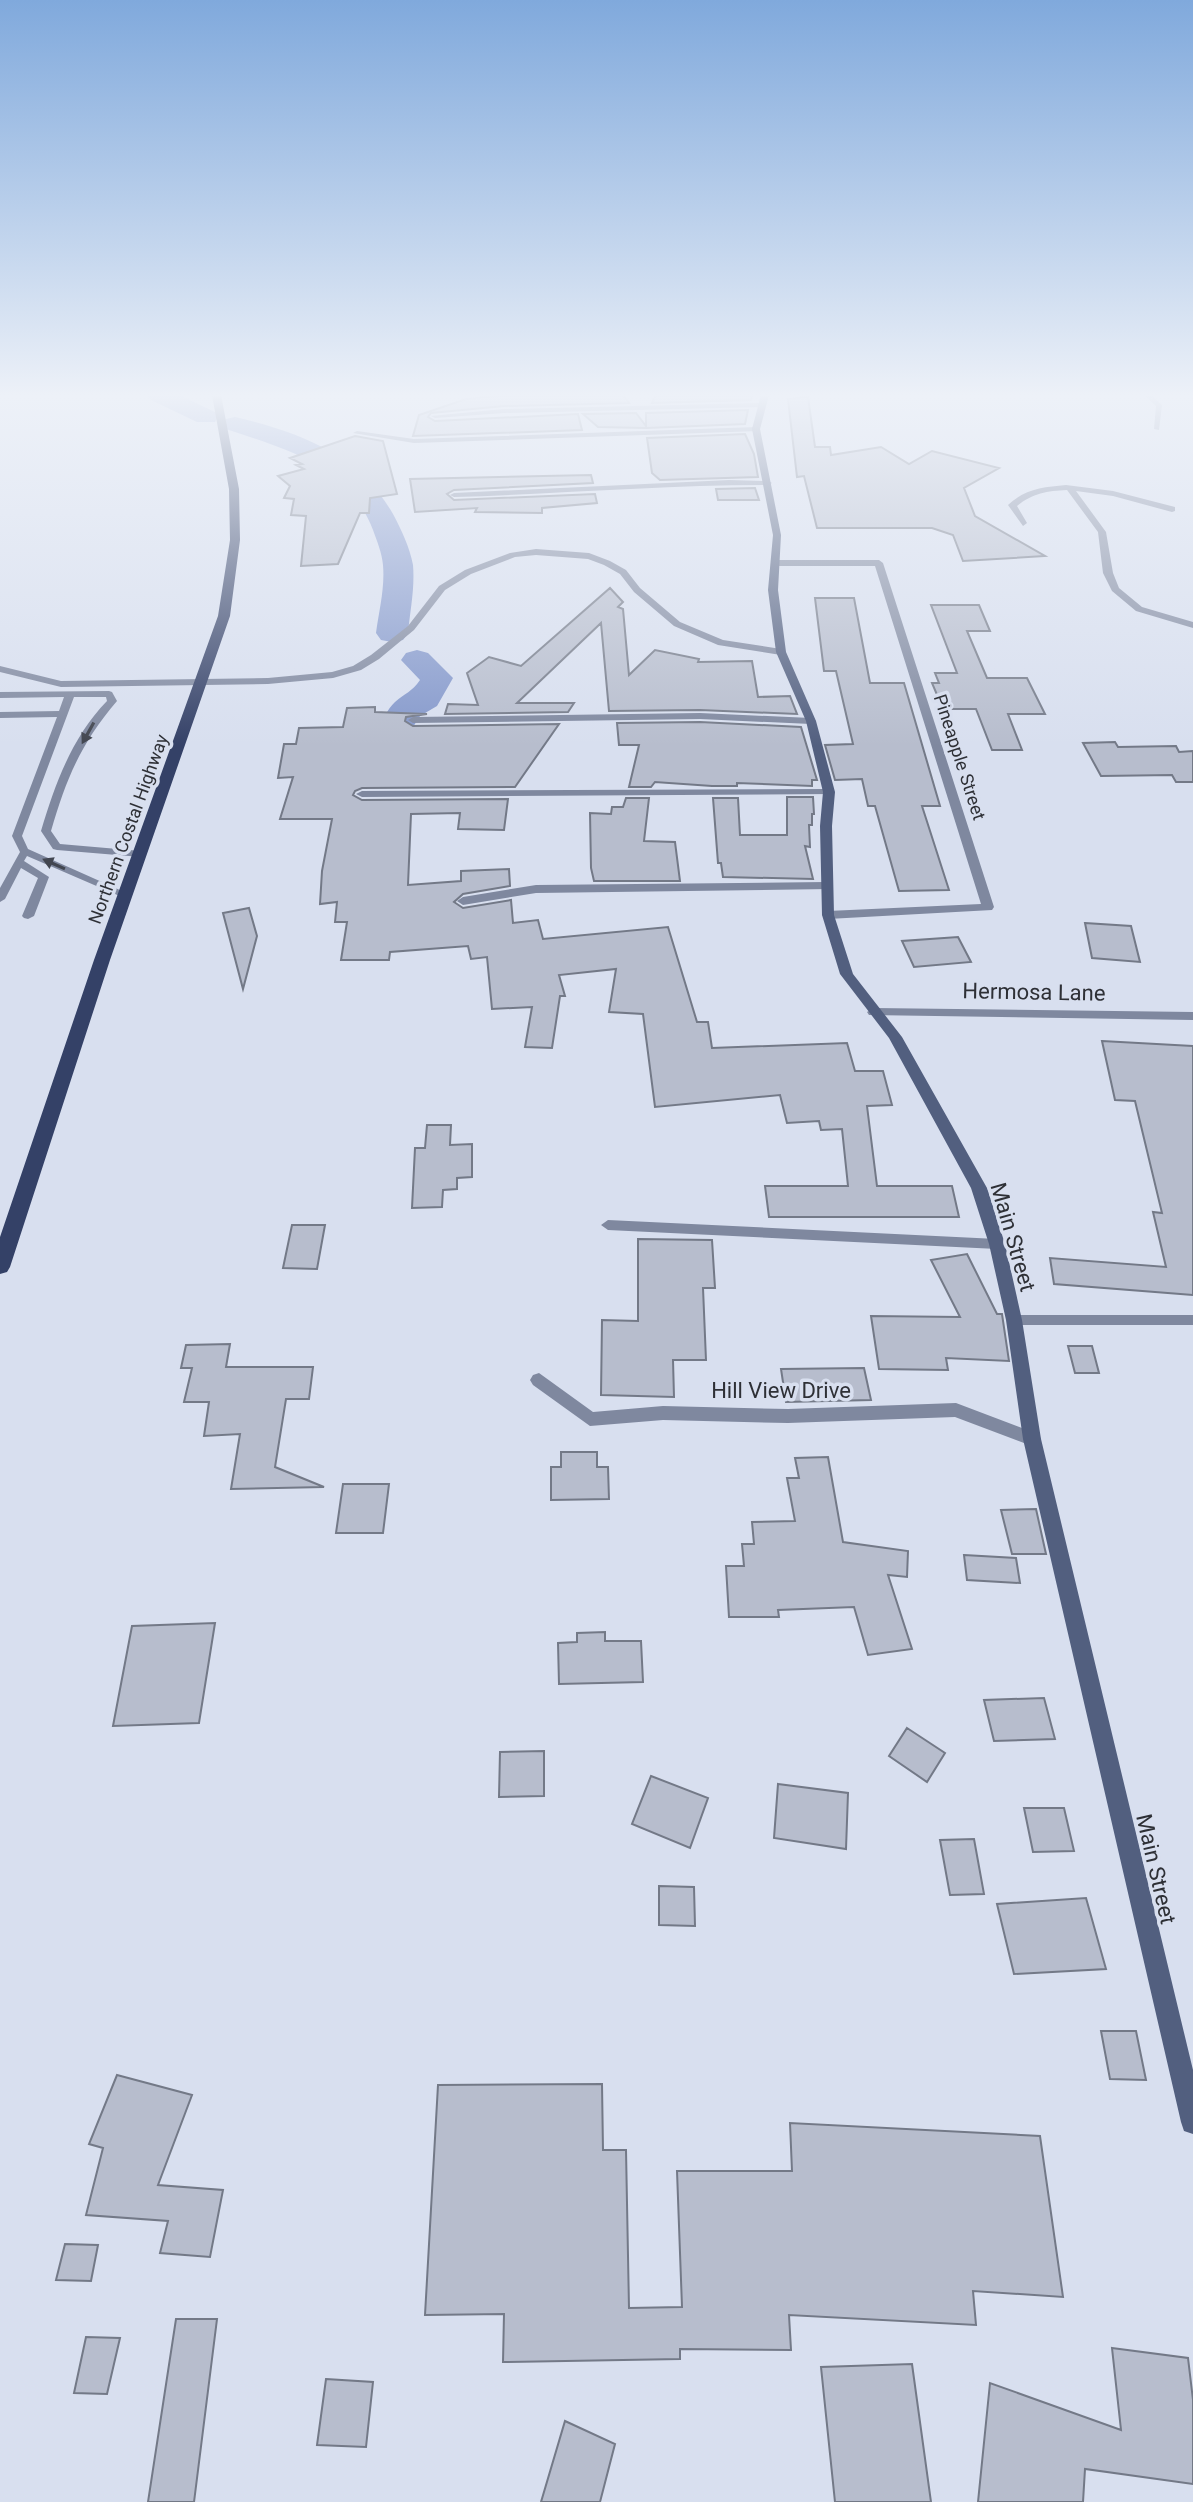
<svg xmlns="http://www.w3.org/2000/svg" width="1193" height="2502" viewBox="0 0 1193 2502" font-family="Roboto,sans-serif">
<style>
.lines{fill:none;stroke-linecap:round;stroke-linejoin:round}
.river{fill:#8498cb;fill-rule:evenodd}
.building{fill:#b7bdcd;stroke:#737987;stroke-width:2}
.lane{fill:#7f889f;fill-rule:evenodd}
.street{fill:#7f889f;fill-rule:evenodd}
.secondary{fill:#525f7f;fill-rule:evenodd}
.primary{fill:#344167;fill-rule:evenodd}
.oneway{fill:#424650}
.labels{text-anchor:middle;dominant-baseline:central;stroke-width:7;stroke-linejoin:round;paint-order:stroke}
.far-street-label{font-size:18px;fill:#2e3036;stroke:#d8dfef}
.street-label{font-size:22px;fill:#2e3036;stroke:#d8dfef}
</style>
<rect width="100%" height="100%" fill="#d8dfef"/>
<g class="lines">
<path class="river" d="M147,395H179L215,412L218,417L215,422H197L151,400Z
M235,417C299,432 359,454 393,514C401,529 410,548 413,565C415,588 410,611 408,633L403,640L392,642L381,640L376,633C379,611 385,588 383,565C382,553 377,541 373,530C348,465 286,449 226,429L223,424L226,419Z
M417,650L428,653L453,678L437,706L420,716L406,738L394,741L382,738L377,731C382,722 387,709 395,702C405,693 412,692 420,680L401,660L406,653Z"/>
</g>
<path class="building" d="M511,395H623L629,403L504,406L431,413L428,417L435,421L578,414L582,430L413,436L419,415L466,399Z
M656,395H752L751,400L652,403Z
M808,397L815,447H830L831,455L881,447L909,464L932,451L999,468L964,488L975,516L1045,556L963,561L953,535L932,528H817L804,476L797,477L788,399Z
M748,410L745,424L646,428L598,427L583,414L636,413L646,426V413Z
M745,434L754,454L758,477L660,480L652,473L647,438Z
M355,436L383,441L397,494L370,498L369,513H360L338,564L301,566L306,516L291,515L294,499L284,498L290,486L278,476L304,469L296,465L302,464L290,458Z
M591,475L593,483L454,490L447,494L454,500L595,494L597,503L542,508V513L475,512L477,508L415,512L410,479Z
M755,488L759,500H718L716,489Z
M610,588L623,602L618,607L623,609L629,675L655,650L699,659L698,662L752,661L758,697L790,696L797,714L700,710L609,711L601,623L517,703H574L568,712L445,714L448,704L478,705L467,673L489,657L521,666Z
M815,598H854L870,683H904L940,806H922L949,890L899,891L875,806H868L862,779L835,780L825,745L853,744L836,671H824Z
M931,605H979L990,631H967L987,678H1027L1045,714H1008L1022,750H992L976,709H943L932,683H939L935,673H957Z
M375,707V712L427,714L406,717L405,721L413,726L559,724L515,787L362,788L355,791L353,795L362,800L508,799L504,830L458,829L460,813L411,814L408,885L461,881V871L509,869L510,886L463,894L454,902L463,908L511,900L513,923L538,920L543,939L668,927L697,1022H708L712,1048L847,1043L855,1071H883L892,1105L867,1106L877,1186H952L959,1217H769L765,1186H848L842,1129L821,1130L819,1121L787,1123L780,1095L655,1107L643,1014L609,1012L616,969L559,975L565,996H560L552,1048L525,1047L532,1007L492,1009L487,957L471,959L468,946L390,952L389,960H341L347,922H335L337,902L320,904L322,871L332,819H280L293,777L278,778L284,744H296L299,728L343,727L347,708Z
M700,722L801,727L817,780H812V786L737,783V786H712L655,782L651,787H629L639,745H619L617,723Z
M1115,742L1118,747L1176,746L1179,752L1193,751V782H1176L1172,775L1101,776L1083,743Z
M787,797H813L814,814H812V825H809L810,847L805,846L813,879L723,877L721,863H718L713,798H738L740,835H787Z
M626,798H649L644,841L675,842L680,881H594L591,868L590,813L611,814L612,807H623Z
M249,908L257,936L243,989L223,913Z
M1085,923L1131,926L1140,962L1092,958Z
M958,937L971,962L914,967L902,941Z
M1102,1041L1193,1046V1295L1054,1284L1050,1258L1166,1267L1153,1212L1162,1213L1135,1101L1115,1100Z
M427,1125H451L450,1145L472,1144V1177L457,1178V1189L443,1190L442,1207L412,1208L415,1148H425Z
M292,1225H325L317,1269L283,1268Z
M638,1239L712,1240L715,1288H703L706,1360H673L674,1397L601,1395L602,1320L638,1321Z
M967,1254L997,1314H1002L1009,1361L946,1358L948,1370L879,1369L871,1316L960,1317L931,1260Z
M230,1344L226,1367H313L309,1399H286L275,1467L324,1487L231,1489L240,1434L204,1436L209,1402H184L192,1368H181L186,1345Z
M1068,1346H1092L1099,1373H1075Z
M864,1368L871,1400L786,1402L781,1369Z
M561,1452H597V1467H608L609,1499L551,1500V1467H561Z
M828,1457L843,1542L908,1551L907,1577L888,1575L912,1649L868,1655L854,1607L778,1610L779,1617H729L726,1566H744L742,1544H754L752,1522L795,1521L787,1478H799L795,1458Z
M343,1484H389L383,1533H336Z
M1036,1509L1046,1554H1012L1001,1510Z
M964,1555L1016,1558L1020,1583L967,1580Z
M215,1623L199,1723L113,1726L132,1626Z
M605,1632V1641H641L643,1682L559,1684L558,1643L577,1642V1633Z
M1044,1698L1055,1739L994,1741L984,1700Z
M907,1728L945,1753L927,1782L889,1756Z
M544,1751V1796L499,1797L500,1752Z
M651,1776L708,1798L690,1848L632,1824Z
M778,1784L848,1793L846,1849L774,1838Z
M1024,1808H1064L1074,1851L1033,1852Z
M974,1839L984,1894L950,1895L940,1840Z
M659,1886L694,1887L695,1926L659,1925Z
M1086,1898L1106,1969L1014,1974L997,1904Z
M1101,2031H1136L1146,2080L1110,2079Z
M117,2075L192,2095L158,2185L223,2190L210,2257L160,2253L168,2221L86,2215L103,2148L89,2144Z
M602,2084L603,2150H626L629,2308L682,2307L677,2171H792L790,2123L1040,2136L1063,2297L973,2291L976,2325L789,2315L791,2350L680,2349V2359L503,2362L504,2314L425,2315L438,2085Z
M65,2244L98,2245L91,2281L56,2280Z
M176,2319H217L194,2502H148Z
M86,2337L120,2338L107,2394L74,2393Z
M1112,2348L1188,2358L1193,2400V2484L1085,2469L1083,2502H978L990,2383L1121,2430Z
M912,2364L931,2502H835L821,2367Z
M326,2379L373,2382L366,2447L317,2445Z
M565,2421L615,2444L600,2502H541Z"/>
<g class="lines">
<path class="lane" d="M1144,395H1151L1162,405L1159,430L1154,429L1156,406Z
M109,691L112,692L117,701C81,743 66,779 51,831L60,844L141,851L146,854L141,857L57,850L53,849L41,831C55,784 72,737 107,701L106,697H74L22,836L28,849L131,895L130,897H122L27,856L24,861L49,877L34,916L28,919L24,918L22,916L38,878L21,868L5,899L0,902V888L20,852L12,836L57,717L0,718V712L59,711L64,697L0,698V692Z
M608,1220L997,1239L1004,1244L997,1249L608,1230L601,1225Z
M1014,1315H1193V1325H1014L1009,1324L1007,1320L1009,1316Z"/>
<path class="street" d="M760,403L763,407L504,413L435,418L431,416L504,409Z
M756,427L759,431L414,443L353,433L357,431L414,439Z
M729,480L768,481L772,483L768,485C663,485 559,494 454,497L450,495L454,493Z
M1066,485L1113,491L1175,507V511L1172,512L1113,496L1076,491L1106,532L1113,573L1119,588L1142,607L1193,622V628L1136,611L1112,591L1103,573L1098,532L1067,490C1047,491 1033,493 1017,506L1027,523L1023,526L1008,505C1025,489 1043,487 1066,485Z
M536,549L589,553L610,561L626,570L640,588L680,622L723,640L781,649L786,652L781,655L718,645L674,626L634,592L620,574L604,565L588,559L536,555L515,557L471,574L445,590L414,630L379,659L361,670L333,678L268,684L61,687L0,672V666L61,681L268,678L332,672L353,666L371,655L408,626L439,586L465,570L510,553Z
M879,560L883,563L994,907L992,910L828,919L822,915L828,911L981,904L875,566H776L772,563L776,560Z
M700,713L811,718L816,721L811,724L700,719L413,723L408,720L413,717Z
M829,789L833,790V794L362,797L356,794L362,791Z
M826,882L830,883V889L536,893L463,905L457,901L463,897L536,885Z
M874,1008L1193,1012V1020L869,1015L867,1012Z
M539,1373L593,1412L663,1406L788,1409L956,1403L1038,1434L1041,1439L1038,1444L1032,1446L955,1417L788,1423L663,1420L590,1426L533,1385L530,1380L533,1375Z"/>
<path class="secondary" d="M761,395H769L760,429L781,535L778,590L786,652L816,721L835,792L832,826L834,915L853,974L902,1037L987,1188L1005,1244L1022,1320L1041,1439L1193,2070V2134L1184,2131L1181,2122L1023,1439L1006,1320L989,1244L971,1188L889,1038L840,974L822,915L820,826L823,792L806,721L776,652L768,590L773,535L752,429Z"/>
<path class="primary" d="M212,395H221L239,489L240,540L230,616L110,960L10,1267L7,1272L0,1274V1237L94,960L218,616L230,540L229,489Z"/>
</g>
<defs><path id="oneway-solid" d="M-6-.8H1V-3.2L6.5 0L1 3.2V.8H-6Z" transform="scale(2)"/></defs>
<g class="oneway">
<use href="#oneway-solid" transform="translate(88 733) rotate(119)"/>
<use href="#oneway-solid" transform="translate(54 864) rotate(-156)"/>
</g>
<linearGradient id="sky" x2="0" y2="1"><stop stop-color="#80a9dc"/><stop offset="0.53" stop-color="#edf1f8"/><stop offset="1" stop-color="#edf1f8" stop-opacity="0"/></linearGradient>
<rect width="1193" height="746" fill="url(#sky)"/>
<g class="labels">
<g class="far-street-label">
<text transform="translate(960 757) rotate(72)">Pineapple Street</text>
<text transform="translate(128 829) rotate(-70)">Northern Costal Highway</text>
</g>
<g class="street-label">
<text transform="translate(1034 992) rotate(1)">Hermosa Lane</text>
<text transform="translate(1013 1237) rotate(74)">Main Street</text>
<text x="781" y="1390">Hill View Drive</text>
<text transform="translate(1156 1869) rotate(77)">Main Street</text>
</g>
</g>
</svg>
